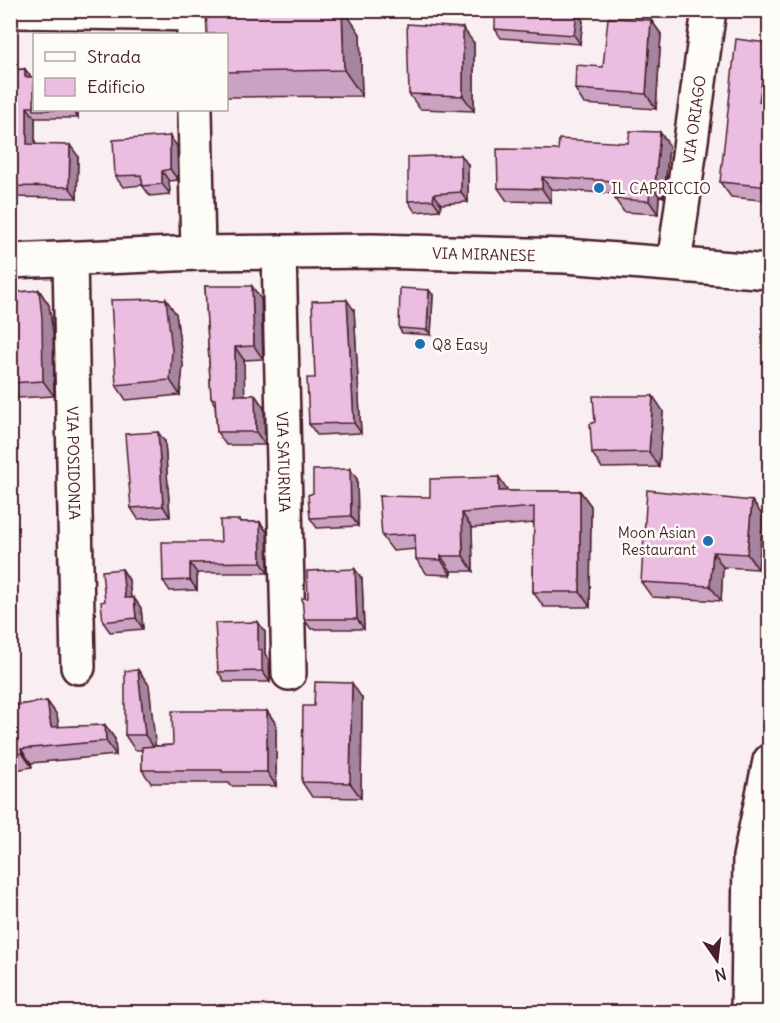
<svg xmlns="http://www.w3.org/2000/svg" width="780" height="1023" viewBox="0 0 780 1023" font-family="Delius,sans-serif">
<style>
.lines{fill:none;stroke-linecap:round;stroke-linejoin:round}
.minor-casing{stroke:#4a1f2b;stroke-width:38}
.minor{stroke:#fdfcf7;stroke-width:33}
.wall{fill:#caa3c2;stroke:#4a1f2b;stroke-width:1.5}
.shaded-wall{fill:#a4849e;stroke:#4a1f2b;stroke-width:1.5}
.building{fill:#ebbde1;stroke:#4a1f2b;stroke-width:1.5}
.poi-dot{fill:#1f6fb2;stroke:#fdfcf7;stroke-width:2}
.labels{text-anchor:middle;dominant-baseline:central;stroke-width:5;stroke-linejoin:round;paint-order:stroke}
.street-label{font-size:15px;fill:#4a1f2b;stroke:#fdfcf7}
.poi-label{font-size:15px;fill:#4a1f2b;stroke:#fdfcf7;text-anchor:start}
</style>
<rect width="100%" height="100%" fill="#f9eff3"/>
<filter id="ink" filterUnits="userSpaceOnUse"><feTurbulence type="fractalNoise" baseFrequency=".0167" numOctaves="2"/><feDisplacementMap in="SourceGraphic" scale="12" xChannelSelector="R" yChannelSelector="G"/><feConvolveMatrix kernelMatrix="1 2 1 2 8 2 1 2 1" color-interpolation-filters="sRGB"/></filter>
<g filter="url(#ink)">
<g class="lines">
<defs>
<g id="minor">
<path d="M18,11L194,14V34"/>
<path d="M195,110L198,253"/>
<path id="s1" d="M279,252L289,673"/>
<path id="s2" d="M70,259L78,667"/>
<path id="s3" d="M10,261L198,253L372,251L566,256L770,272"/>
<path id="s4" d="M674,264L709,10"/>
<path d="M748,1012L750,857L770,761"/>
</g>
</defs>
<use href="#minor" class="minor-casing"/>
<use href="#minor" class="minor"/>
</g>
<path class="wall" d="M577,12L583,21L580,44L501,38L495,29Z
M651,20L661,34L656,109L584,104L575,89L603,67Z
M226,34H360L362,96L226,97Z
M474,43V111L420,109L409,94Z
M767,43L770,47V201L731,197L720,182Z
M25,69L30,77H34V110H78V118H35V144L78,156L77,198L10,197V70Z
M669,145L664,197L659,196L658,214L624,212L615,199V194L551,189V202L507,201L498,188Z
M177,146L178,180L169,181L170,194L150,196L142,185L123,187L115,176Z
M461,155L468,165V202L441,204L440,210L415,212L408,201Z
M205,286L261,299L263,359L244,360V395H255L264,408L265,445H226L217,432L215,405L211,398Z
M39,290L49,305L53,333L54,396L17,398L10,389V293Z
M433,295L431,335L402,333L399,328Z
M354,310L361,433L317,435L309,424L315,378Z
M176,314L183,365L180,395L126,400L116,385Z
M663,411L659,467L602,468L592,453Z
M165,442L170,517L138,519L131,508Z
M357,479L358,526L317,528L310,518Z
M508,491H580L591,506L590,607H544L533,592L534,523L472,528L473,571H451V575L427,574L416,559V549L393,551L382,536L430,497Z
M752,501L763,516L758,569L723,567L721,601L652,597L641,582Z
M239,520L241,522H260L267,532L268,573H197V590L170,591L163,581L221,542Z
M122,569L129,580L131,598H134L141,608L143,629L110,632L103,622L105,601Z
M362,579L364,629H311L304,619Z
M258,622L265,632V654L269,660L270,682H225L218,672Z
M138,670L149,685L155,746L173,745L267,711L276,724V786H231L229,783H151L142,770V750H135L125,735Z
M362,698L361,798L312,797L302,782L314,706Z
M47,701L57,715L59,727L105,725L115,739L116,755L31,763L32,767L10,771V706Z"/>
<path class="shaded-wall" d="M342,10H344L360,34L362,96L344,70Z
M577,12L583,21L580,44L574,35Z
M651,20L661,34L656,109L646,94Z
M463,28L474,43V111L463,96Z
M767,43L770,47L769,117L759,102Z
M25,69L33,80L25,77Z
M27,107L35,118V155L27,144Z
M72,110H78V118Z
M770,119V168L763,159Z
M660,132L669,145L664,197L655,184Z
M170,136L177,146L178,180L170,169Z
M70,145L78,156L77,198L69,187Z
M461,155L468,165V202L461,192Z
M162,171L169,181L170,194L162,184Z
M542,177L551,189V202L542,189Z
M650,183L659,196L658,214L649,201Z
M434,194L441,204L440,210L433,200Z
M252,286L261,299L263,359L254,346Z
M39,290L49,305L53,333L54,396L43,381Z
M429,290L433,295L431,335L427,330Z
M166,299L176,314L183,365L180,395L170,380Z
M347,300L354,310L361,433L354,423Z
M235,347L244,360L245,408L235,395Z
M255,395L264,408L265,445L256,432Z
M653,396L663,411L659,467L649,452Z
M158,432L165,442L170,517L163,506Z
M350,469L357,479L358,526L351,516Z
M499,477L509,492L499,491Z
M580,491L591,506L590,607L580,592Z
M752,501L763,516L758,569L747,554Z
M462,513L472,528L473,571L463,556Z
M260,522L267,532L268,573L261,562Z
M713,552L723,567L721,601L710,586Z
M441,556L451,571V575L441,560Z
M190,563L197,573V590L190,580Z
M122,569L129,580L132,609L125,598Z
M355,569L362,579L364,629L357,619Z
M10,593L12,596V670L10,668Z
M134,598L141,608L143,629L136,618Z
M258,622L265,632V654L269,660L270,682L262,671L258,649Z
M138,670L149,685L156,750L145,735Z
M352,683L362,698L361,798L350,783Z
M47,701L57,715L61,741L51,727Z
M267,711L276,724V786L267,772Z
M105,725L115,739L116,755L106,741Z
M21,749L31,763L32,767L22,753Z"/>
<path class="building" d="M206,10H342L344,70L226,72V34H207Z
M495,10H556L577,12L574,35L495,29Z
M608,18L651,20L646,94L575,89L576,65L603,67Z
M407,24L463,28V96L409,94Z
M736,39L767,43L759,102L770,104V119L763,159L770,160V187L720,182Z
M25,69V77H34V107H27V144L70,145L69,187L10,186V70Z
M630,131L660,132L655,184L650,183L649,201L615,199V181L542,177V189L498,188L497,149L558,150L559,139L628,143Z
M170,136V169L162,171V184L143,186L141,175L115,176L113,140Z
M461,155V192L434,194L433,200L408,201V157Z
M205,286H252L254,346L235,347V395H255L256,432H217L215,399L211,398Z
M400,288L429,290L427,330L399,328Z
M39,290L42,318L43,381L10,383V293Z
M166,299L172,350L170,380L116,385L111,300Z
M347,300L354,423L309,424L307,378H315L312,301Z
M593,396H653L649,452L592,453L590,424L595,422Z
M158,432L163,506L131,508L125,434Z
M350,469L351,516L310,518L308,495L313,493V470Z
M499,477V491H580V592H533L534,507L462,513L463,556H441V560L416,559L415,534L382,536L379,496L430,497V479Z
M647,490L752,501L747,554L713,552L710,586L641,582Z
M220,520H239L240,522H260L261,562L190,563V580L163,581L162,542H221Z
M122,569L125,598H134L136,618L103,622L101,602L105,601L102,571Z
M355,569L357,619H304L302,598H308L307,571Z
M258,622V649L262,650V671L218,672L215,623Z
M138,670L145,735H125V671Z
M315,682L352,683L350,783L302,782L303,706H314Z
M47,701L51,727L105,725L106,741L21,749L22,753L10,755V706Z
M172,711H267V772H222V770H142V747L173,745Z"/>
</g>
<g class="poi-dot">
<circle cx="599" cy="188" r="6"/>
<circle cx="420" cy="344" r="6"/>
<circle cx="708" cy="541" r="6"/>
</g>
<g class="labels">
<g class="street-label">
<text stroke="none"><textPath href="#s4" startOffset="146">VIA ORIAGO</textPath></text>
<text stroke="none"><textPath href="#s3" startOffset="474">VIA MIRANESE</textPath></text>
<text stroke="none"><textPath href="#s1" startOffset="210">VIA SATURNIA</textPath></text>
<text stroke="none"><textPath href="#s2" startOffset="204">VIA POSIDONIA</textPath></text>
</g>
<g class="poi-label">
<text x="611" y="188">IL CAPRICCIO</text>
<text x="432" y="344">Q8 Easy</text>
<text x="696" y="532" text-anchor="end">Moon Asian<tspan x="696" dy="17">Restaurant</tspan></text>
</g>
</g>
<rect width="780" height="1023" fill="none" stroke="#fdfcf7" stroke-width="36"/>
<rect x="18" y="18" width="744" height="987" fill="none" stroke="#4a1f2b" stroke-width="2" filter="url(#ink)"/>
<rect x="33" y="33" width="195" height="78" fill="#fdfcf7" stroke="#b5a4a5" stroke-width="1.5"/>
<rect x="45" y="52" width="30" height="9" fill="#fdfcf7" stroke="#b5a4a5" stroke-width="1.5"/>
<text x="87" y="63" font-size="18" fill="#4a1f2b">Strada</text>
<rect x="45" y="78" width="30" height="18" fill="#ebbde1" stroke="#b5a4a5" stroke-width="1.5"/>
<text x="87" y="93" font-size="18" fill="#4a1f2b">Edificio</text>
<g transform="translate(717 960) rotate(166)" stroke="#fdfcf7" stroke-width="4.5" paint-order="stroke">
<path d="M0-4.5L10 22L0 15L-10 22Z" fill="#4a1f2b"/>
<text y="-9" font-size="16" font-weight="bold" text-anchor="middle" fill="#4a1f2b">N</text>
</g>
</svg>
